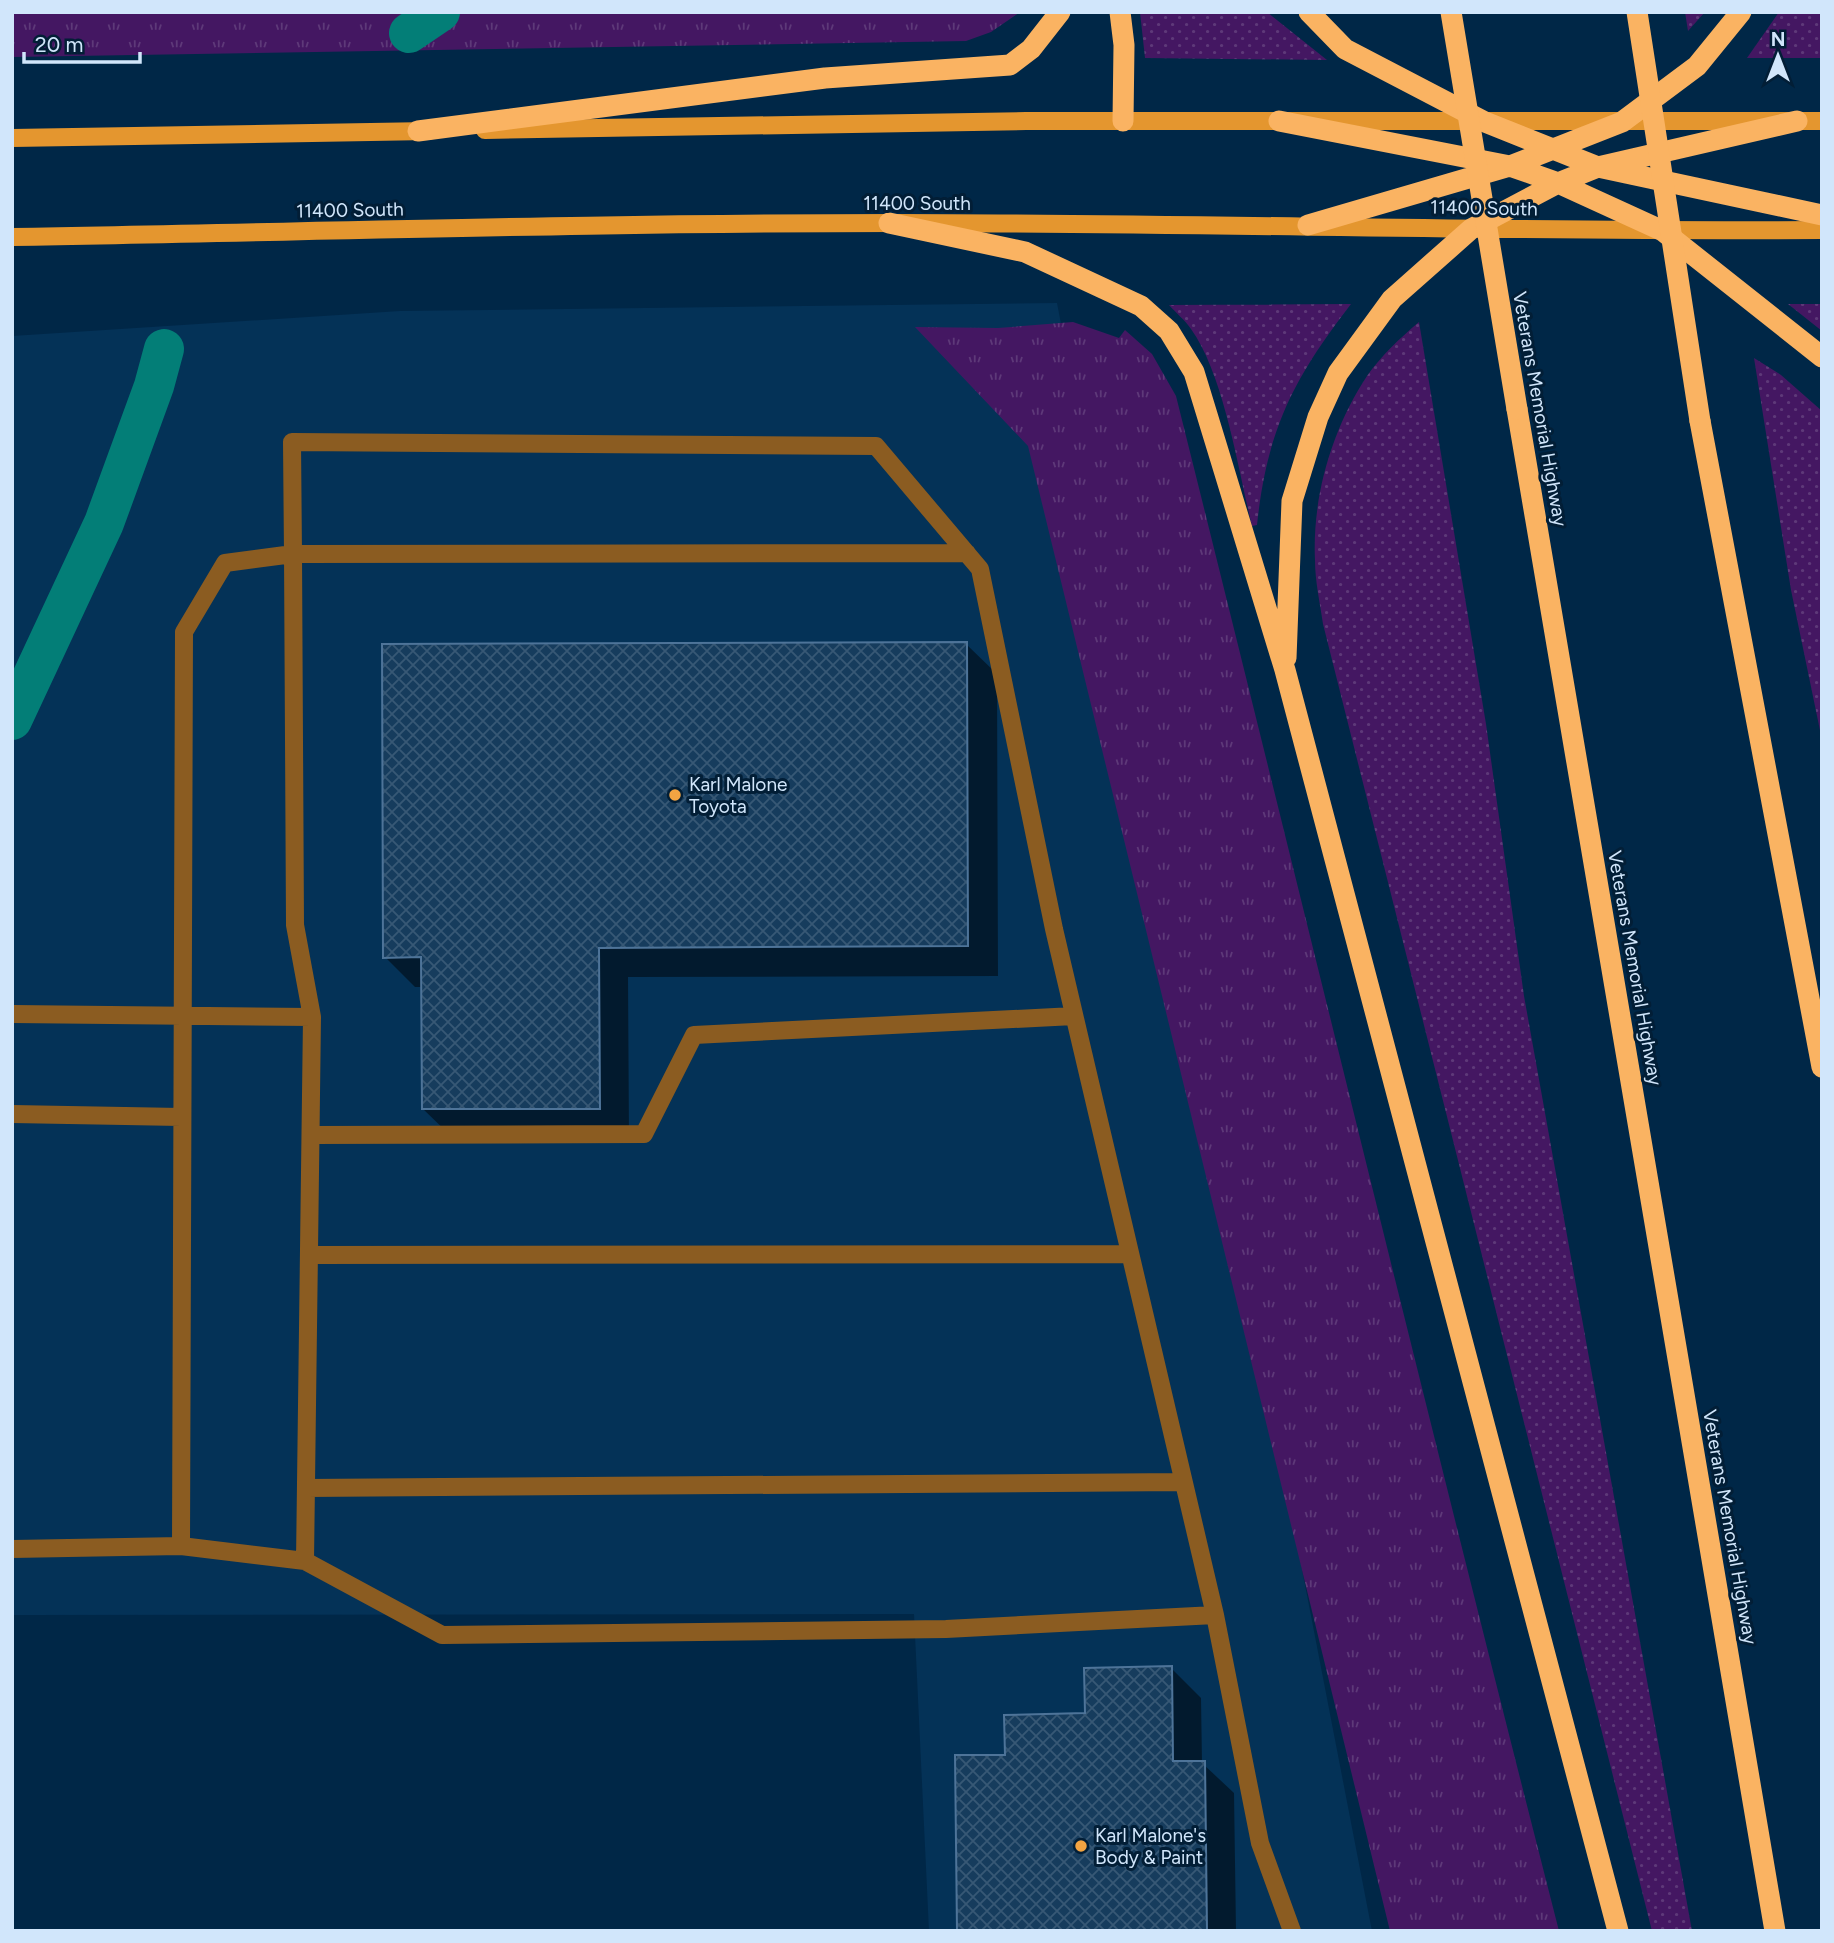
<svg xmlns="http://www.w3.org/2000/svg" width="1834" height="1943" viewBox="0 0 1834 1943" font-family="Figtree,sans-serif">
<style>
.built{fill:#043257}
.grass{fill:url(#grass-tufts)}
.garden{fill:url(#garden-dots)}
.shadow{fill:#0007}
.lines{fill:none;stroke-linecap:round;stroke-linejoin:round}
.canal{stroke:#037e77;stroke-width:40}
.building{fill:url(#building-cross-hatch);stroke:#4e7499;stroke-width:2}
.lane{stroke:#8b5c21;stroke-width:18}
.primary{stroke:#e4962f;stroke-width:18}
.highway{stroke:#fab362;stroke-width:21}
.highway-bridge{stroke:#fab362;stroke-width:21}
.poi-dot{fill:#f3a442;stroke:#021e36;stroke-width:2.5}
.labels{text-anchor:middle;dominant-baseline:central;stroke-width:6;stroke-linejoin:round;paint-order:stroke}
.street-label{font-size:19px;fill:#d1e6fb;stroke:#021e36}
.poi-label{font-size:19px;fill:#d1e6fb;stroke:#021e36;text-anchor:start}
</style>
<defs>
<pattern id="grass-tufts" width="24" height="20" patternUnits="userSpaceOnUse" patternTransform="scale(1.75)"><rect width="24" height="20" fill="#441762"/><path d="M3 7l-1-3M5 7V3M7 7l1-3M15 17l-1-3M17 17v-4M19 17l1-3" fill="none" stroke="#5e3979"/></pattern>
<pattern id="garden-dots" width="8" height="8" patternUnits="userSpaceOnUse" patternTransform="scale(1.75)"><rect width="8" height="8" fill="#441762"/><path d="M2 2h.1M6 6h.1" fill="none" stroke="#5e3979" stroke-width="1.8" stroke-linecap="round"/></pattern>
<pattern id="building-cross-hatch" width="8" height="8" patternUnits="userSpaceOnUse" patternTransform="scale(1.75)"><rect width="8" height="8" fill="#163c5d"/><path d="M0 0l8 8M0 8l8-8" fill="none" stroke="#375875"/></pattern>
</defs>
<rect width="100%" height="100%" fill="#002747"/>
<path class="built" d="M1057,303L1372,1931H929L914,1614L12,1615V336L400,311Z"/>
<path class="grass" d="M12,12H1020L991,32L966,41L12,57Z
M1073,322L1119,338L1125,330L1152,354L1176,396C1304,908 1428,1420 1559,1931H1390L1028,446L915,327L998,328Z"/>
<path class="garden" d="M1140,12H1267L1327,60L1145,58Z
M1685,12H1705L1688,31Z
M1779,12H1822V58H1747Z
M1351,304C1293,379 1267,430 1257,525L1252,526C1238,469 1224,375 1191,329C1185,320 1176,313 1169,305Z
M1788,304H1822V331Z
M1419,322L1486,724L1524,996L1692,1931H1652L1323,624C1320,603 1315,581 1315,560C1312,497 1332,429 1367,376C1381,356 1400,338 1419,322Z
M1754,358L1781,375L1822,411V740L1791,590Z"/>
<path class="shadow" d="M966,644L997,674L998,976L628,977L629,1138L454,1139L423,1109V987H415L385,957Z
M1171,1668L1201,1698L1202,1763L1234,1793L1236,1931H959L1007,1757Z"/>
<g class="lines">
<path class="canal" d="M409,33L440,12
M12,720L104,523L154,386L164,349"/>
</g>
<path class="building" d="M967,642L968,946L599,948L600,1109H422L421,957L383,958L382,644Z
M1172,1666L1173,1761H1205L1207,1931H957L955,1755H1005L1004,1715L1085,1713L1084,1668Z"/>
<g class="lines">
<path class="lane" d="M292,442L876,446L980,569L1054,929L1215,1615L946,1629L442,1635L305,1561L181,1546L184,632L225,563L293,554Z
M12,1014L312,1017L305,1561
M312,1017L295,925L293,554L967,553
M12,1114L181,1117
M311,1135L644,1134L694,1035L1074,1016
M309,1255L1130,1254
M306,1488L1184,1482
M12,1549L181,1546
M1215,1615L1260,1843L1292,1931"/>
<path class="primary" d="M485,130L1026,121H1822
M12,138L429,131
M12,237C306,232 600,223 894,223C1203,223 1513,232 1822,230"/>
<path class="highway" d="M1120,12L1124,45L1123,121
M1309,12L1345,49L1485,122L1598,167L1822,215
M1279,121L1510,166L1558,183L1663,231L1822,357
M418,131L825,78L1010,65L1031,49L1060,12
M889,223L1025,252L1141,306L1169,331L1194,372L1285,670L1618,1931
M1308,225L1510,166L1622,122L1697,66L1741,12
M1517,409L1775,1931
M1700,421L1822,1067
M1286,658L1292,501L1318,417L1338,373L1392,299L1471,229L1558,183L1598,167L1797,121"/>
<path class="highway-bridge" d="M1451,12L1517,409
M1637,12L1700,421"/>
</g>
<g class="poi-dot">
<circle cx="675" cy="795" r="7"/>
<circle cx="1081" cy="1846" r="7"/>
</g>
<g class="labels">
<g class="street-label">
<text x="917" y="203">11400 South</text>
<text transform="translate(1484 208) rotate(1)">11400 South</text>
<text transform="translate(350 210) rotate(-1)">11400 South</text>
<text transform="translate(1540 409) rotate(80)">Veterans Memorial Highway</text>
<text transform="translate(1635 968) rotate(80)">Veterans Memorial Highway</text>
<text transform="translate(1730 1527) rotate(80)">Veterans Memorial Highway</text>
</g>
<g class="poi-label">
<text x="689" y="784">Karl Malone<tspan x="689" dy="22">Toyota</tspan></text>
<text x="1095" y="1835">Karl Malone's<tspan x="1095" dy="22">Body &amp; Paint</tspan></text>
</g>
</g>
<rect width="1834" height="1943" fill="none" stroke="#d1e6fb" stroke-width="28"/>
<g transform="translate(1778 56)" stroke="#021e36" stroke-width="5" paint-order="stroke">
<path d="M0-5L12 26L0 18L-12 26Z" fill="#d1e6fb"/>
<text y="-10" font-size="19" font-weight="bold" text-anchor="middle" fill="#d1e6fb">N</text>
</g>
<path d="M24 52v10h116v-10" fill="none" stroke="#d1e6fb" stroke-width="3.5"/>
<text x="35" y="52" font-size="21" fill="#d1e6fb" stroke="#021e36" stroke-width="5" paint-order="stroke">20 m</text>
</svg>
